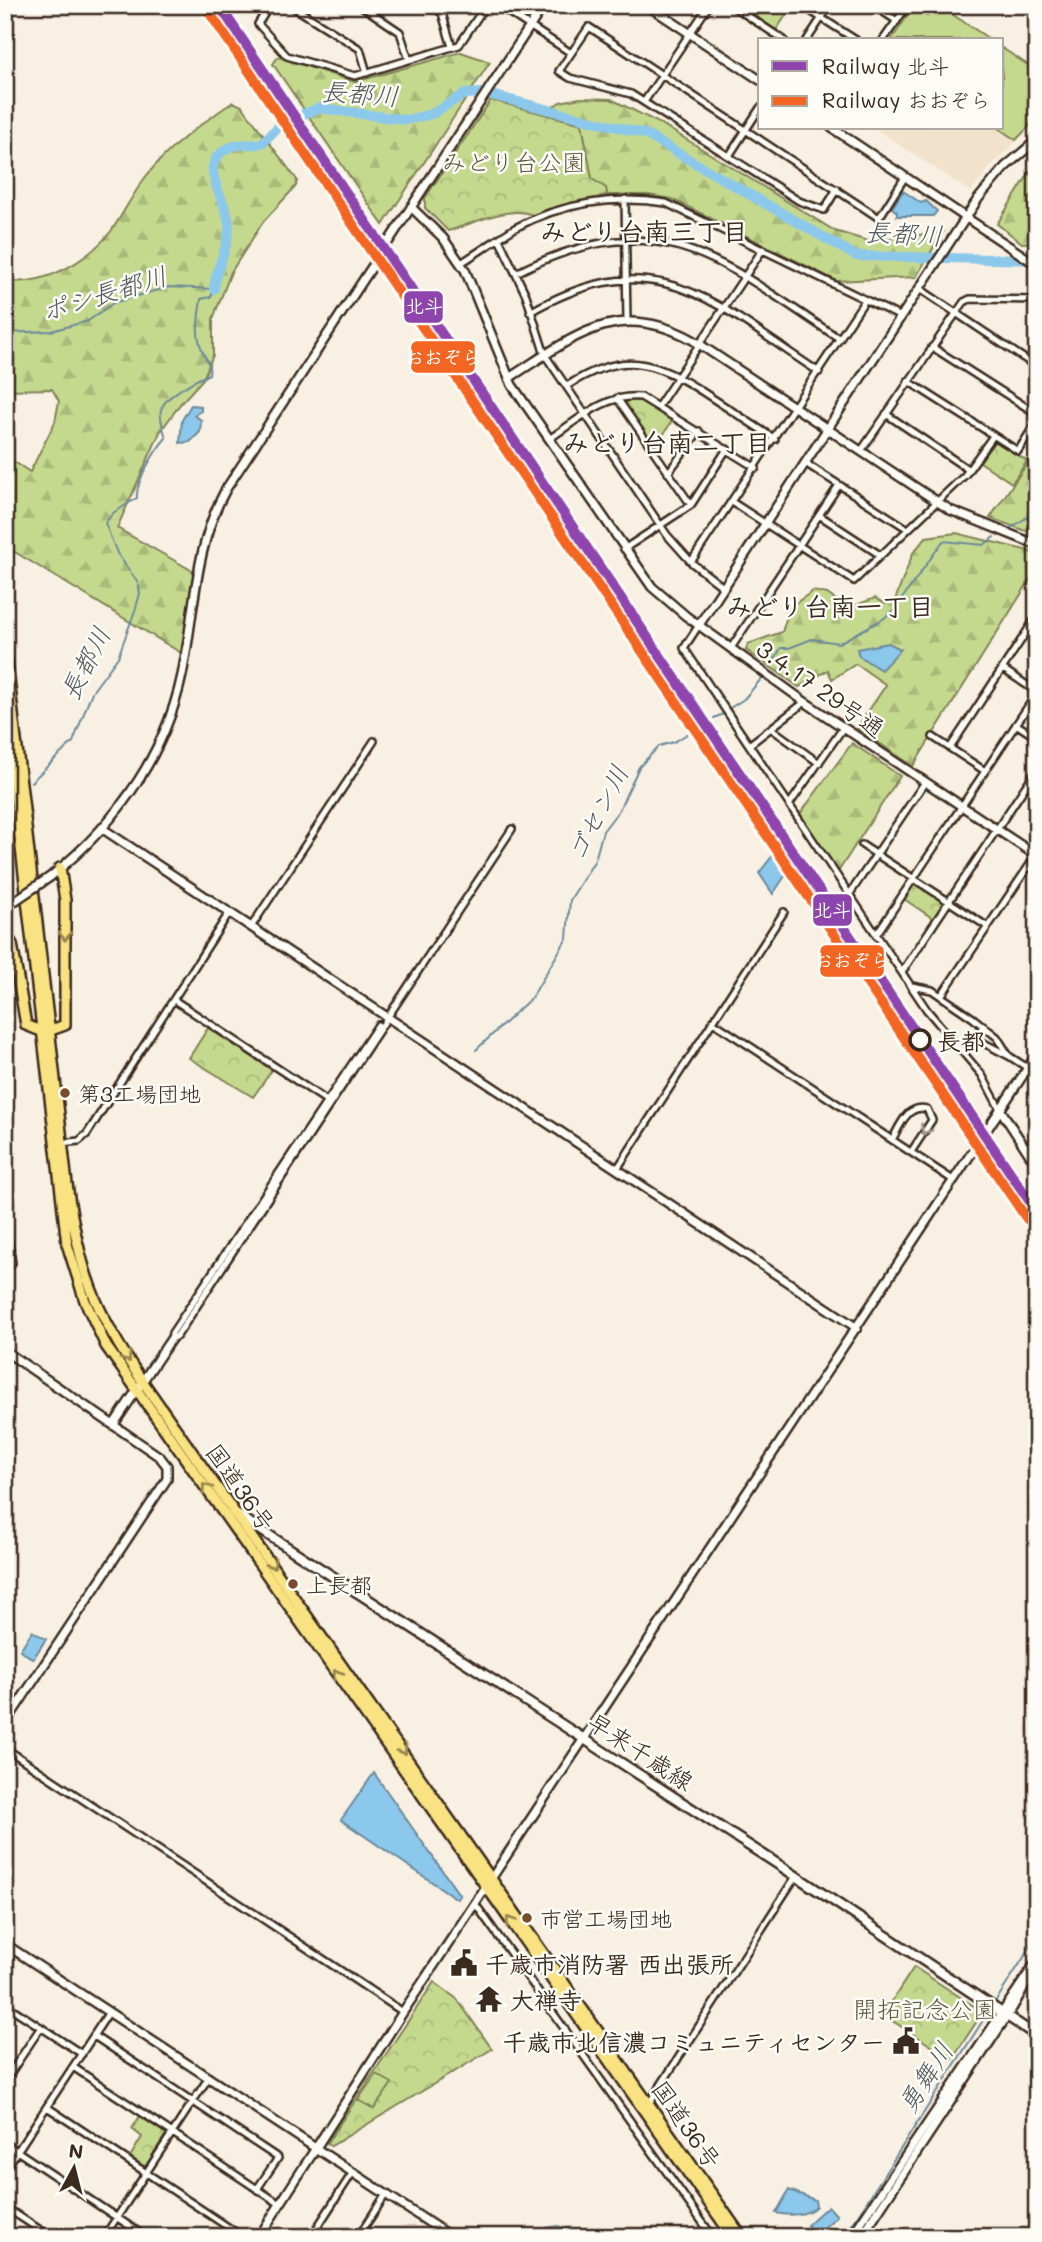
<svg xmlns="http://www.w3.org/2000/svg" width="1042" height="2242" viewBox="0 0 1042 2242" font-family="Mali,'Klee One',sans-serif">
<style>
.built{fill:#f2e2cc}
.forest{fill:url(#forest-firs);stroke:#808256;stroke-width:2}
.park{fill:url(#park-crowns);stroke:#808256;stroke-width:2}
.garden{fill:#c5d98e;stroke:#808256;stroke-width:2}
.water{fill:#8cc8ec;stroke:#6c899a;stroke-width:2}
.lines{fill:none;stroke-linecap:round;stroke-linejoin:round}
.stream{stroke:#6c899a;stroke-width:2}
.river{stroke:#8cc8ec;stroke-width:10}
.minor-casing{stroke:#3b2a1e;stroke-width:10}
.tertiary-casing{stroke:#3b2a1e;stroke-width:12}
.secondary-casing{stroke:#3b2a1e;stroke-width:13}
.trunk-casing{stroke:#3b2a1e;stroke-width:14}
.minor{stroke:#fdfcf7;stroke-width:5}
.tertiary{stroke:#fdfcf7;stroke-width:7}
.secondary{stroke:#fdfcf7;stroke-width:8}
.trunk{stroke:#f8e281;stroke-width:9}
.tertiary-bridge-casing{stroke:#3b2a1e;stroke-width:12;stroke-linecap:butt}
.tertiary-bridge{stroke:#fdfcf7;stroke-width:7}
.rail-1-casing{stroke:#fdfcf7;stroke-width:16}
.rail-2-casing{stroke:#fdfcf7;stroke-width:16}
.rail-1{stroke:#8e44ad;stroke-width:10}
.rail-2{stroke:#f26522;stroke-width:10}
.oneway{stroke:#9a8650}
.oneway2{stroke:#9c938a}
.stop-dot{fill:#fdfcf7;stroke:#3b2a1e;stroke-width:3.5}
.bus-dot{fill:#7a4b2a;stroke:#fdfcf7;stroke-width:2.5}
.labels{text-anchor:middle;dominant-baseline:central;stroke-width:5;stroke-linejoin:round;paint-order:stroke}
.bus-label{font-size:22px;fill:#3b2a1e;stroke:#fdfcf7;text-anchor:start}
.park-label{font-size:24px;fill:#5e563a;stroke:#fdfcf7}
.street-label{font-size:24px;fill:#3b2a1e;stroke:#fdfcf7}
.stop-label{font-size:24px;font-weight:bold;fill:#3b2a1e;stroke:#fdfcf7;text-anchor:start}
.poi-label{font-size:24px;font-weight:bold;fill:#3b2a1e;stroke:#fdfcf7;text-anchor:start}
.water-label{font-size:26px;font-style:italic;fill:#53595c;stroke:#fdfcf7}
.neighbourhood-label{font-size:26px;font-weight:bold;fill:#3b2a1e;stroke:#fdfcf7}
.line-badge{stroke:#fdfcf7;stroke-width:2.5}
.badge-label{font-size:19px;text-anchor:middle;font-weight:bold;fill:#fff}
</style>
<defs>
<pattern id="forest-firs" width="22" height="20" patternUnits="userSpaceOnUse" patternTransform="scale(1.75)"><rect width="22" height="20" fill="#c5d98e"/><path d="M5 1l3.5 6h-7zM16 11l3.5 6h-7z" fill="#aaba7a"/></pattern>
<pattern id="park-crowns" width="20" height="18" patternUnits="userSpaceOnUse" patternTransform="scale(1.75)"><rect width="20" height="18" fill="#c5d98e"/><path d="M2 6a3 3 0 1 1 6 0M12 15a3 3 0 1 1 6 0" fill="none" stroke="#aaba7a"/></pattern>
</defs>
<rect width="100%" height="100%" fill="#f8f0e3"/>
<filter id="ink" filterUnits="userSpaceOnUse"><feTurbulence type="fractalNoise" baseFrequency=".0143" numOctaves="2"/><feDisplacementMap in="SourceGraphic" scale="14" xChannelSelector="R" yChannelSelector="G"/><feConvolveMatrix kernelMatrix="1 2 1 2 8 2 1 2 1" color-interpolation-filters="sRGB"/></filter>
<g filter="url(#ink)">
<path class="built" d="M1002,46L1037,70V122L990,167L971,192L874,128H1002Z"/>
<path class="forest" d="M461,52L490,62L383,225L273,64L278,57L355,82Z
M580,98L611,99L663,125L835,231L868,241L943,232L916,277L837,281L672,199L648,195H607L606,188L592,179L582,124L543,114L560,102Z
M233,102L242,106L297,180L296,186L263,222L231,272L213,319V355L203,379L181,403L160,432L117,528L200,575L188,657L5,546V456L30,472L55,422L59,401L52,389L5,390V281C45,286 87,262 112,230C124,212 134,192 147,175C170,146 202,123 233,102Z
M1037,161V242L1022,243L997,224Z
M1037,449V535L990,518Z
M956,533L1037,553V569L913,766L857,728L886,685L856,664L832,679L828,670L799,687L746,650L748,644L782,632L790,607L813,591L827,594L848,608L875,598L885,604L895,600L913,553L926,537Z
M852,743L900,776L838,872L800,814Z"/>
<path class="park" d="M753,5H793L776,30L749,12Z
M491,100L582,124L592,179L606,188L607,195L532,215C510,204 470,225 448,231L425,208V198Z
M626,400L645,401L673,419L655,448L625,404Z
M994,440L1027,461L1012,483L980,462Z
M915,883L945,903L934,919L904,899Z
M208,1028L272,1070L253,1097L189,1058Z
M914,1967L983,2012L952,2059L883,2015Z
M434,1982L457,1999L492,2049L331,2146L327,2143Z
M140,2116L166,2134L145,2167L130,2157L142,2137L132,2129Z"/>
<path class="garden" d="M934,5H938L991,40H891L913,8L927,16Z
M1002,48L1037,71V118L1016,140L998,128H1002Z
M376,2074L392,2083L374,2109L358,2100Z"/>
<path class="water" d="M903,191L921,203L926,201L937,211L933,216H897V212L892,208Z
M191,405L201,406V411L194,415L201,420L200,432L190,442L180,443L182,420Z
M888,643L901,649L881,670L859,656L857,649Z
M778,849L791,867L773,894L759,873Z
M32,1631L46,1639L33,1659L20,1650Z
M374,1773L460,1896L457,1899L341,1820Z
M789,2190L815,2200L816,2206C807,2216 788,2216 776,2213Z
M828,2206L837,2216L816,2235L807,2225Z"/>
<g class="lines">
<path class="stream" d="M5,333L51,331L88,321L113,303L168,287L214,289L211,297L201,299C199,315 195,331 201,347C204,358 211,362 209,374C197,379 164,396 161,410C159,418 164,430 166,438C156,449 135,482 137,498L113,513L105,523L117,553L138,583L140,593L136,608L118,657L92,692L73,742L31,782
M1009,529L1037,511
M771,666L781,648H789L812,639L839,643L883,619L894,610L943,541L984,545L994,537
M730,708L744,699L762,678
M714,718L723,714
M5,808L10,799
M476,1050L532,997L567,938L570,900L595,860L603,831L619,810L639,767L659,746L674,742L702,725
M994,2004L1037,1937
M539,2237L546,2228L558,2226L588,2237
M844,2237L991,2008"/>
<path class="river" d="M214,289C215,268 229,249 229,227C230,200 191,164 231,147C239,143 252,146 262,143L282,123L319,108L406,120L432,114L465,94L483,93L645,134L856,256L1037,260"/>
<defs>
<path id="minor" d="M270,5L258,24L287,56L355,76L459,45L486,5
M290,5L360,49L367,73
M360,5L400,32L409,60
M430,5L442,13L452,47
M497,5L571,53
M731,5L784,40
M801,5L856,40
M873,5L897,21
M807,40L830,5
M883,40L908,5
M644,102L709,5
M729,156L760,108
M837,189L824,210L799,201L631,94L570,78L559,71L589,27L879,218L905,177
M625,199L627,321
M499,239L526,295L545,355L667,535L692,563L723,587
M461,263C479,252 497,239 515,228C561,203 615,195 666,203L901,317
M516,273C662,200 720,261 840,339
M920,289L1037,367
M530,312C658,239 713,303 819,372
M932,347L1037,414
M908,381L1018,451L1037,421
M567,386C622,350 654,360 706,394C729,409 752,424 775,439
M617,398L691,505
M659,405L763,249
M886,414L969,470
M549,439C577,421 605,393 641,397L756,468
M861,451L964,302L970,299L1037,300
M805,463L908,529
M668,473L699,431
M732,502L854,581L965,475L993,436
M819,515L880,555
M624,549L691,505L727,449
M691,562L865,300
M699,625L684,648L927,1010L982,1075L1000,1109
M731,648L839,485
M1003,669L1037,692
M1016,724L1037,738
M772,729L819,763
M933,737L985,771
M749,745L805,702
M950,748L1037,616
M789,805L843,728
M862,845L988,927
M849,895L925,782
M251,927L374,741
M876,935L1037,693
M902,972L1037,769
M912,986L932,990L973,1018L997,1037L1009,1056L1037,1074
M941,996L1037,854
M174,1000L327,1101
M713,1022L953,1180
M983,1025L978,1035L980,1041L1009,1056
M892,1140C900,1126 907,1104 927,1109L932,1120L911,1152
M61,1143L79,1141L87,1134L229,913
M1026,1150L1037,1136
M617,1169L784,912
M5,1218L12,1263L5,1273
M171,1339L177,1336L512,829
M171,1339L172,1333L378,1025
M5,1748L403,2012
M476,1905L713,2237
M5,2004L82,2054
M94,2036L278,2158L257,2189
M73,2067L280,2204
M5,2081L41,2027
M648,2105L796,1876
M47,2107L243,2237
M5,2143L146,2237
M5,2170L109,2012
M5,2207L51,2237
M263,2230L273,2237
M104,2237L209,2077
M311,2237L353,2172
M358,2237L386,2194"/>
<path id="tertiary" d="M647,5L760,80
M832,128L1037,265
M411,207L443,238L465,270L512,385L652,587L686,616L805,702L1037,856
M509,378C574,337 616,298 693,340L950,510L1037,545
M699,625L978,199L1005,167L1037,140
M103,829L857,1328
M50,877C119,822 171,748 185,659C195,601 197,541 226,489L544,5
M5,908L13,902
M1000,1109L1037,1166
M5,1351L160,1457L167,1466V1479L5,1724
M114,1424L171,1339
M5,1944L451,2237
M259,2237L403,2012L1037,1054
M851,2237L1037,1961
M861,2237L1013,2007L1036,1966"/>
<path id="secondary" d="M233,1512L796,1876L1037,2036"/>
<path id="trunk" d="M5,644L67,1184C79,1270 94,1311 143,1382L742,2237
M5,710L67,1244L85,1301L106,1346L733,2237
M5,933L12,944L26,1025L41,1031
M51,1030L65,1025V900L60,868"/>
</defs>
<use href="#minor" class="minor-casing"/>
<use href="#tertiary" class="tertiary-casing"/>
<use href="#secondary" class="secondary-casing"/>
<use href="#trunk" class="trunk-casing"/>
<use href="#minor" class="minor"/>
<use href="#tertiary" class="tertiary"/>
<use href="#secondary" class="secondary"/>
<use href="#trunk" class="trunk"/>
<defs>
<path id="tertiary-bridge" d="M13,902L50,877"/>
</defs>
<use href="#tertiary-bridge" class="tertiary-bridge-casing"/>
<use href="#tertiary-bridge" class="tertiary-bridge"/>
<defs>
<path id="rail-1" d="M219,5L1037,1212"/>
<path id="rail-2" d="M209,12L1027,1219"/>
</defs>
<use href="#rail-1" class="rail-1-casing"/>
<use href="#rail-2" class="rail-2-casing"/>
<use href="#rail-1" class="rail-1"/>
<use href="#rail-2" class="rail-2"/>
</g>
<defs><path id="oneway-chevron" d="M-2-3.5L2.5 0L-2 3.5" fill="none" stroke-width="1.6" stroke-linecap="round" stroke-linejoin="round" transform="scale(1.75)"/></defs>
<g class="oneway">
<use href="#oneway-chevron" transform="translate(65 936) rotate(90)"/>
<use href="#oneway-chevron" transform="translate(127 1358) rotate(56)"/>
<use href="#oneway-chevron" transform="translate(206 1488) rotate(-126)"/>
<use href="#oneway-chevron" transform="translate(272 1564) rotate(55)"/>
<use href="#oneway-chevron" transform="translate(337 1674) rotate(-125)"/>
<use href="#oneway-chevron" transform="translate(403 1750) rotate(55)"/>
<use href="#oneway-chevron" transform="translate(510 1921) rotate(-125)"/>
</g>
<use class="oneway2" href="#oneway-chevron" transform="translate(925 1130) rotate(121)"/>
</g>
<defs>
<symbol id="civic-bare" viewBox="-9 -9 18 18"><path d="M-.6-6.5H3V-4.5H.6V-3L4-1V1h2V6H-6V1h2V-1L-.6-3ZM-1.2 2.5V6h2.4V2.5Z" fill="#3b2a1e" stroke="#fdfcf7" stroke-width="2.5" paint-order="stroke"/></symbol>
<symbol id="temple-bare" viewBox="-9 -9 18 18"><path d="M0-6L5-2H3V0L6.5 2.5H4V6H1.5V3h-3V6H-4V2.5H-6.5L-3 0V-2H-5Z" fill="#3b2a1e" stroke="#fdfcf7" stroke-width="2.5" paint-order="stroke"/></symbol>
</defs>
<g fill-rule="evenodd">
<use href="#civic-bare" x="445" y="1944" width="38" height="38"/>
<use href="#temple-bare" x="470" y="1980" width="38" height="38"/>
<use href="#civic-bare" x="887" y="2022" width="38" height="38"/>
</g>
<circle class="stop-dot" cx="920" cy="1040" r="10"/>
<g class="bus-dot">
<circle cx="65" cy="1093" r="6"/>
<circle cx="293" cy="1584" r="6"/>
<circle cx="527" cy="1918" r="6"/>
</g>
<g class="labels">
<g class="bus-label">
<text x="78" y="1093">第3工場団地</text>
<text x="306" y="1584">上長都</text>
<text x="540" y="1918">市営工場団地</text>
</g>
<g class="park-label">
<text x="514" y="161">みどり台公園</text>
<text x="925" y="2008">開拓記念公園</text>
</g>
<g class="street-label">
<text transform="translate(821 688) rotate(35)">3.4.17 29号通</text>
<text transform="translate(241 1487) rotate(55)">国道36号</text>
<text transform="translate(641 1751) rotate(33)">早来千歳線</text>
<text transform="translate(687 2124) rotate(55)">国道36号</text>
</g>
<g class="stop-label">
<text x="937" y="1040">長都</text>
</g>
<g class="poi-label">
<text x="485" y="1963">千歳市消防署 西出張所</text>
<text x="510" y="1999">大禅寺</text>
<text x="885" y="2041" text-anchor="end">千歳市北信濃コミュニティセンター</text>
</g>
<g class="water-label">
<text transform="translate(360 93) rotate(4)">長都川</text>
<text transform="translate(904 233) rotate(3)">長都川</text>
<text transform="translate(104 293) rotate(-17)">ポシ長都川</text>
<text transform="translate(85 663) rotate(-63)">長都川</text>
<text transform="translate(597 813) rotate(-63)">ゴセン川</text>
<text transform="translate(925 2077) rotate(-57)">勇舞川</text>
</g>
<g class="neighbourhood-label">
<text x="644" y="231">みどり台南三丁目</text>
<text x="667" y="442">みどり台南二丁目</text>
<text x="830" y="606">みどり台南一丁目</text>
</g>
</g>
<g class="line-badge">
<rect x="403" y="290" width="41" height="34" rx="7" fill="#8e44ad"/>
<rect x="410" y="340" width="66" height="34" rx="7" fill="#f26522"/>
<rect x="812" y="893" width="41" height="34" rx="7" fill="#8e44ad"/>
<rect x="819" y="944" width="66" height="34" rx="7" fill="#f26522"/>
</g>
<g class="badge-label">
<text x="424" y="313">北斗</text>
<text x="443" y="364">おおぞら</text>
<text x="832" y="917">北斗</text>
<text x="852" y="967">おおぞら</text>
</g>
<rect width="1042" height="2242" fill="none" stroke="#fdfcf7" stroke-width="28"/>
<rect x="14" y="14" width="1014" height="2214" fill="none" stroke="#3b2a1e" stroke-width="2.5" filter="url(#ink)"/>
<rect x="758" y="38" width="245" height="91" fill="#fdfcf7" stroke="#afa8a0" stroke-width="2"/>
<rect x="772" y="61" width="35" height="10" fill="#8e44ad" stroke="#afa8a0" stroke-width="2"/>
<text x="822" y="74" font-size="21" fill="#3b2a1e">Railway 北斗</text>
<rect x="772" y="96" width="35" height="10" fill="#f26522" stroke="#afa8a0" stroke-width="2"/>
<text x="822" y="108" font-size="21" fill="#3b2a1e">Railway おおぞら</text>
<g transform="translate(74 2168) rotate(7)" stroke="#fdfcf7" stroke-width="5" paint-order="stroke">
<path d="M0-5L12 26L0 18L-12 26Z" fill="#3b2a1e"/>
<text y="-10" font-size="19" font-weight="bold" text-anchor="middle" fill="#3b2a1e">N</text>
</g>
</svg>
